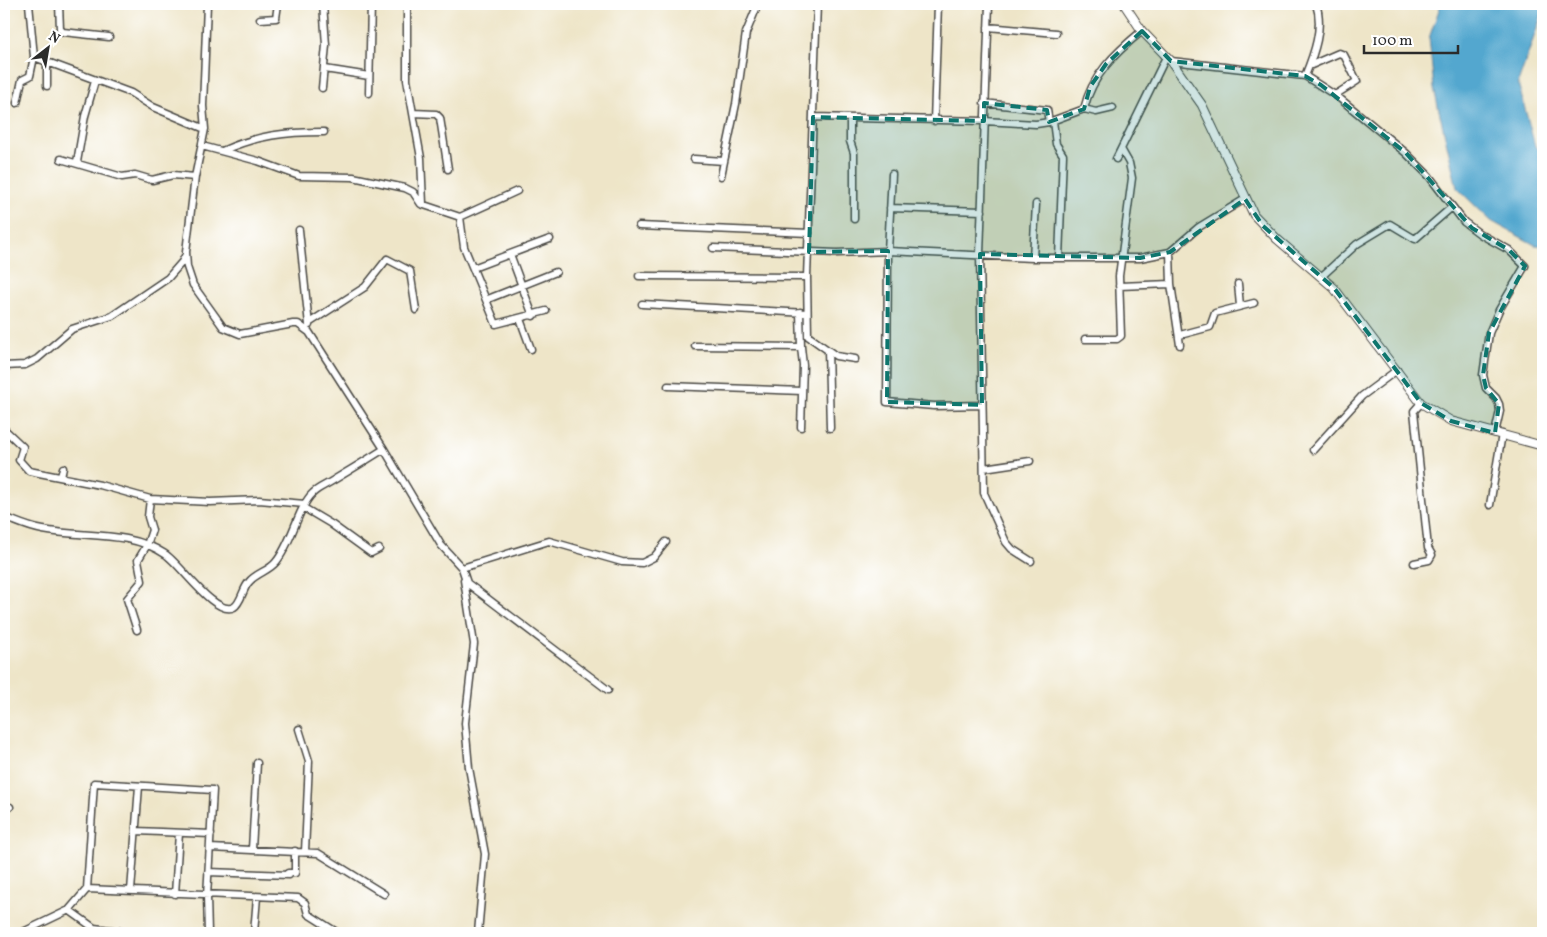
<svg xmlns="http://www.w3.org/2000/svg" width="1547" height="937" viewBox="0 0 1547 937" font-family="Vollkorn,serif">
<style>
.water{fill:#53a7cf;stroke:#3f697d}
.lines{fill:none;stroke-linecap:round;stroke-linejoin:round}
.minor-casing{stroke:#484743;stroke-width:9}
.major-casing{stroke:#484743;stroke-width:10}
.minor{stroke:#fff;stroke-width:6}
.major{stroke:#fff;stroke-width:8}
.marked{fill:#0f766e;fill-opacity:0.2;stroke:#0f766e;stroke-width:4;stroke-dasharray:10 6;stroke-linejoin:round}
</style>
<rect width="100%" height="100%" fill="#fff"/>
<filter id="ink" filterUnits="userSpaceOnUse"><feTurbulence type="fractalNoise" baseFrequency=".02" numOctaves="2"/><feDisplacementMap in="SourceGraphic" scale="10" xChannelSelector="R" yChannelSelector="G"/><feConvolveMatrix kernelMatrix="1 2 1 2 8 2 1 2 1" color-interpolation-filters="sRGB"/></filter>
<filter id="wash" filterUnits="userSpaceOnUse"><feTurbulence type="fractalNoise" baseFrequency=".0096" numOctaves="4" result="noise"/><feDisplacementMap in="SourceGraphic" scale="20" xChannelSelector="R" yChannelSelector="G"/><feGaussianBlur stdDeviation="1.12" result="paint"/><feColorMatrix in="noise" values="0 0 0 0 0 0 0 0 0 0 0 0 0 0 0 0 0 1.4 0 .05"/><feComposite in="paint" operator="in"/></filter>
<g filter="url(#wash)">
<rect width="100%" height="100%" fill="#eee5c8"/>
<path class="water" d="M1441,4H1543V11L1518,83L1535,146L1543,153V246L1535,245L1491,221L1457,188L1434,89L1429,38Z"/>
</g>
<g filter="url(#ink)">
<g class="lines">
<defs>
<path id="minor" d="M29,4L34,57L131,93L153,107L205,129
M59,4L60,29L63,32L109,37
M207,4L203,106L205,129L195,177L186,252L187,267L193,285L223,327L240,334L293,324H298L309,332L384,449L441,545L462,568L467,583L608,690
M407,4V80L421,158L423,204
M817,4L807,277L808,336L836,356L855,359
M989,4L980,254L984,493L1006,542L1012,549L1031,561
M260,19L276,18L278,4
M988,27L1056,33
M1171,61L1305,76L1338,97L1406,153L1429,176L1464,222L1480,234L1509,250L1525,266L1499,310L1489,333L1483,375L1486,388L1496,398L1499,404L1500,411L1495,433
M1309,66L1339,53L1344,55L1357,81L1335,95
M325,69L369,76
M1305,76C1314,54 1324,27 1316,4
M47,86V61
M322,88L326,45L323,4
M369,93L371,4
M17,103L22,80L30,76L34,57
M984,103L1047,110L1049,122
M1084,109C1092,75 1115,53 1142,31
M413,113L436,114L440,118L448,169
M813,117L984,121L1036,124L1049,122L1084,109L1096,112L1113,108
M850,119V141L854,153V219
M934,121L938,4
M1053,121L1056,144L1063,155L1059,258
M202,146L258,161L299,176L353,177L405,188L413,192L421,204L460,217L464,247L496,324L546,311
M222,151C258,135 285,132 324,132
M61,159L122,177L135,175L152,180L173,175L195,177
M694,159L724,161
M1116,159L1121,149
M77,162L85,116L95,81
M892,174L888,251L887,402L934,406L982,405
M721,176L736,104L746,33L758,4
M890,208L982,211
M460,217L517,191
M639,226L809,233
M299,230L309,325
M713,248L837,253L888,251L1033,258H1140L1170,252L1199,227L1245,199
M1170,252L1171,284L1180,345
M510,254L533,316
M1033,258L1036,204
M473,268L550,239
M639,276L807,277
M1322,276L1357,244L1390,224L1415,239L1452,207
M1238,284L1240,306
M1119,286L1171,284
M488,299L556,272
M642,304L807,313
M520,319L531,349
M309,323L365,287L387,259L410,271L416,310
M1180,335L1210,327L1215,313L1254,303
M1085,339H1117L1121,336L1119,276L1132,178L1129,163L1121,149L1166,57
M695,346L801,347L800,312
M801,347L803,365L801,427
M828,350L830,428
M4,366L25,365L37,359L72,329L112,316L168,278L182,262L185,256
M668,386L802,391
M4,429L23,447L19,460L29,471L100,485L150,499L210,502L259,500L305,504
M1313,450L1362,396L1397,370
M984,468L1030,461
M61,477L63,468
M1490,505L1502,434
M304,508L331,524L371,553L379,549
M4,517C17,522 30,528 43,530C83,538 129,530 165,554C180,563 215,617 234,607C241,603 243,588 249,582C256,573 269,571 276,562C292,543 298,507 313,493C318,488 326,485 332,481C350,470 367,460 384,449
M1414,563L1429,560L1432,555L1428,548L1414,411L1421,403
M462,568L549,541L622,562L642,563L654,557L666,542
M464,580L474,644L465,723L469,768L485,854L478,933
M137,630L127,599L142,581L138,560L147,545L152,530L148,517L150,499
M299,729L309,761L305,852
M4,810L10,807
M136,831L211,834
M210,848L318,853L384,894
M252,849L257,763
M208,872L289,875L288,873H295V851
M87,889L94,783L213,790L207,896L208,933
M131,891L139,786
M175,894L179,833
M69,910L94,928L135,933
M21,933L69,910L87,889L298,898L305,903L308,914L338,933
M254,933L257,897"/>
<path id="major" d="M1124,4L1142,31L1171,61L1202,105L1254,215L1277,239L1334,288L1421,403L1451,421L1543,446"/>
</defs>
<use href="#minor" class="minor-casing"/>
<use href="#major" class="major-casing"/>
<use href="#minor" class="minor"/>
<use href="#major" class="major"/>
</g>
</g>
<path class="marked" d="M1142,31L1171,61L1305,76L1321,85L1406,153L1472,228L1509,250L1525,266L1489,333L1483,375L1486,388L1499,404L1495,433L1451,421L1421,403L1334,288L1263,226L1245,199L1170,252L1140,258L980,254L982,405L887,402L888,251L809,252L813,117L984,121V103L1047,110L1049,122L1084,109L1090,87L1106,64Z"/>
<rect width="1547" height="937" fill="none" stroke="#fff" stroke-width="20"/>
<g transform="translate(48 48) rotate(31)" stroke="#ffffff" stroke-width="4" paint-order="stroke">
<path d="M0-4L9 19L0 12L-9 19Z" fill="#2b2b2b"/>
<text y="-8" font-size="14" font-weight="bold" text-anchor="middle" fill="#2b2b2b">N</text>
</g>
<path d="M1364 45v8h94v-8" fill="none" stroke="#2b2b2b" stroke-width="2.5"/>
<text x="1372" y="45" font-size="15" fill="#2b2b2b" stroke="#ffffff" stroke-width="4" paint-order="stroke">100 m</text>
</svg>
